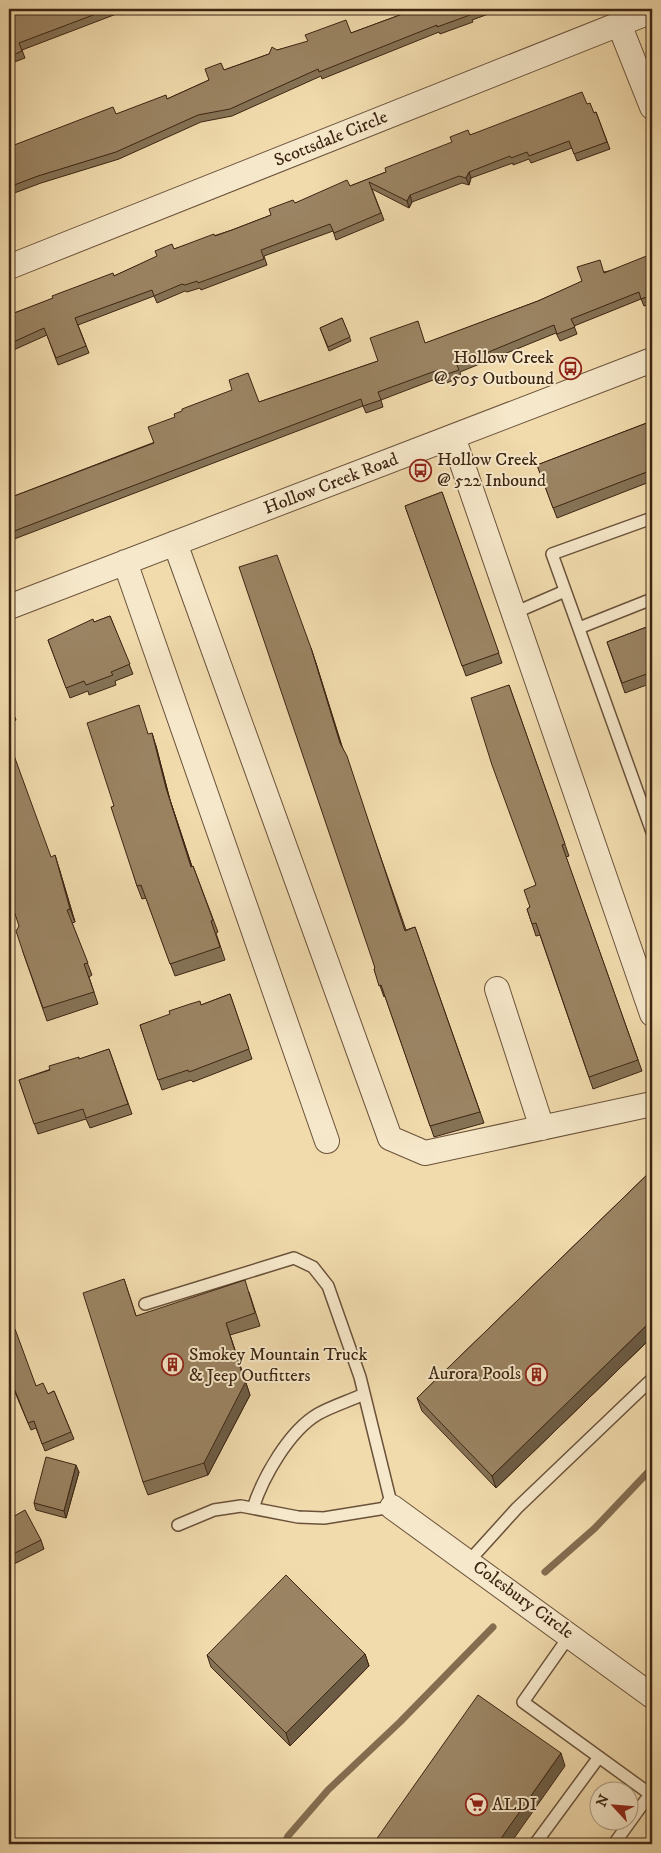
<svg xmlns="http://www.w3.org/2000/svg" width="661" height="1853" viewBox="0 0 661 1853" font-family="'IM FELL DW Pica',serif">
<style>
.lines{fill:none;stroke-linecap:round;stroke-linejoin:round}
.stream{stroke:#846d50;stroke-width:7}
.service-casing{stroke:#6a523a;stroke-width:14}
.minor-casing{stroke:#6a523a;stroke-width:26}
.service{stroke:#f6e8ca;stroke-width:11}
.minor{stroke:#f6e8ca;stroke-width:24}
.wall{fill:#857255;stroke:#3d2513}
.shaded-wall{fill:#6c5c45;stroke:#3d2513}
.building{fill:#9b8463;stroke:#3d2513}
.labels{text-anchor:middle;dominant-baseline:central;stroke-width:4;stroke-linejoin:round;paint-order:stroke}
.street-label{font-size:18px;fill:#3d2513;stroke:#f6e8ca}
.poi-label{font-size:18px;fill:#3d2513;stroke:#f6e8ca;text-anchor:start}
</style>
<rect width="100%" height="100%" fill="#f1dbad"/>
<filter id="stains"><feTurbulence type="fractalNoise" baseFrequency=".004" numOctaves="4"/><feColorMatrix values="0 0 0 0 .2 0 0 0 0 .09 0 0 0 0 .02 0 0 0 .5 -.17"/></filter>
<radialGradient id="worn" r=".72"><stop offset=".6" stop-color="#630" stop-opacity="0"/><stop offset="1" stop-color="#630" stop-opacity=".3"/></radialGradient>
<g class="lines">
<path class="stream" d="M545,1572L595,1528L652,1468
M284,1844L288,1836L328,1790L400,1722L493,1627"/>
<defs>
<path id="service" d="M652,518L552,554L652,832
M514,613L565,591
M579,628L652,599
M145,1304L294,1258L313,1267L328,1286L360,1377L392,1507L324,1518L298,1517L241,1506L214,1510L178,1525
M253,1508C263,1477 289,1431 318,1414C332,1406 349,1401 364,1394
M469,1561L517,1508L652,1379
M570,1635L523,1702L650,1794L652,1791
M535,1844L599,1757
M614,1844L650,1794"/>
<path id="minor" d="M619,24L652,107
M9,267L652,11
M453,437L652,1014
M175,543L390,1138L425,1153L652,1104
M125,562L327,1141
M9,607L652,360
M497,989L542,1128
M392,1507L652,1696"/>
</defs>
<use href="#service" class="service-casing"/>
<use href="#minor" class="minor-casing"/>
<use href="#service" class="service"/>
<use href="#minor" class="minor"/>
</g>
<path class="wall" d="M17,9H135L121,15L119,13L22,50L25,58L9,64V12Z
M416,9H502L472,20L473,22L440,34L439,32L322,79L321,76L232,116L201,122L119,159L41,183L9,195V147L167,99L209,80L224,70L269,54L277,50L351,33Z
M587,104L594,113L596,112L610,149L577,161L572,148L531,163L529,159L513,165V163L471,178L469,185L462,183L412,202L409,208L372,189L384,220L336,240L333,231L264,256L267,265L201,290L200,288L187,292L185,291L157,303L154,296L78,325L89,353L58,365L47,335L9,352V315L114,276L174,249L232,230L271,215L295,203L350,186L386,172L470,135Z
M652,262V303L644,306L641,299L574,326L577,334L560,341L556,333L460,372L461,377L444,384L441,377L381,400L383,407L366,413L363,406L9,541V498L259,402L378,361L538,301L604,272Z
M342,318L351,341L329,351L320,328Z
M652,421V481L557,518L537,465Z
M442,492L502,663L466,676L405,506Z
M110,616L133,674L115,681L116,685L89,695L88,691L70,698L48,640Z
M652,625V683L625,693L607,642Z
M315,660L342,746L406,930L415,927L484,1123L434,1137L385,996L384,997L374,969L375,968Z
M509,685L569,856L566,857L642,1071L593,1089L540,935L536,936L527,909L530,907L536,885Z
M9,702L16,720L9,723Z
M149,734L156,746L170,800L192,867L193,866L218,932L216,933L225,960L175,976L146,898L142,899L137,886L114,806Z
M51,857L59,868L75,922L72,923L92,975L89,977L98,1004L47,1021L23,952L19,926Z
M230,994L252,1059L193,1082L191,1080L162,1090L140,1025L201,1005Z
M109,1049L132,1114L90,1128L86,1119L38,1134L19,1080Z
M652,1170V1337L496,1488L422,1411L417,1398Z
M124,1279L136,1316L249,1292L260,1326L230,1335L250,1395L208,1475L148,1495L143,1482Z
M9,1332L36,1386L48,1394L54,1391L74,1439L45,1451L36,1428L31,1430L14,1390L9,1392Z
M79,1472L66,1518L36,1510L34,1503Z
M9,1519L41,1540L44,1549L12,1565L13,1567L9,1570Z
M365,1654L369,1666L290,1746L211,1667L207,1655Z"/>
<path class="shaded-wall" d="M469,172L471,178L469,185L466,178Z
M410,195L412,202L409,208L407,201Z
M311,648L315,660L344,754L340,743Z
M152,733L156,746L170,800L196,879L166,788Z
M55,855L59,868L75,922L70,909Z
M652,1320V1337L496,1488L492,1476Z
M226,1323L250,1395L208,1475L204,1463Z
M76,1465L79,1472L66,1518L64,1511Z
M365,1654L369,1666L290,1746L286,1733Z
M561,1753L565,1766L510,1844H497Z"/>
<path class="building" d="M17,9H109L19,43L22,51L9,57V12Z
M416,9H480L469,13L470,15L437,27V25L319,72L318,69L230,109L198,115L116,152L38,176L9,187V147L113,107L116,114L166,95L167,99L209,80L205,69L221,63L224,70L269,54L272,47L277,50L308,41L305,35L346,20L351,33Z
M582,92L587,104L590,103L594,113L596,112L607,142L574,154L569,141L529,156L527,152L511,158L510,156L469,172L466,178L459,176L410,195L407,201L369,182L381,213L334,233L330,224L261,250L264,259L198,283L197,281L185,285L182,284L154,296L152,290L75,318L86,346L56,358L44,328L9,344V315L53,298L52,296L113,273L114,276L157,256L155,251L172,244L174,249L214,234L215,236L232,230L271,215L269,209L293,200L295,203L347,180L350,186L386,172L385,168L452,142L450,137L468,130L470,135Z
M649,255L652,262V295L641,299L639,292L571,319L575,327L557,334L554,325L457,365L459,370L441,376L438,370L378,392L381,400L363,406L361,399L9,533V498L154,443L148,427L175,417L174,414L182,411V409L232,390L229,380L248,373L259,402L378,361L370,338L418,321L425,343L538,301L582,281L577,267L600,260L604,273Z
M342,318L350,337L328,347L320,328Z
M652,421V470L553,508L537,465Z
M442,492L499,653L462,666L405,506Z
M277,555L311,648L340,743L347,756L405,931L415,927L480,1112L430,1126L381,985L379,986L374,969L375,968L239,567Z
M110,616L130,664L111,672L113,675L86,685L84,681L66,688L48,640L93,619L94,622Z
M652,625V672L622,683L607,642Z
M509,685L565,844L562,845L638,1060L589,1077L536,923L532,924L527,909L530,907L524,890L536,885L492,765L471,698Z
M9,702L12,710L9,711Z
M139,705L148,734L152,733L166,788L191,867L193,866L213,920L211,921L220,947L170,964L141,885L137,886L111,807L114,806L87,723Z
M12,750L51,857L55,855L70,909L67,910L88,963L84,964L94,992L43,1008L23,952L16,931L19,926L9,896V751Z
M230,994L249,1049L189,1072L188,1070L158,1080L140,1025L170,1014L169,1011L190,1004L200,1001L201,1005Z
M109,1049L128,1104L86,1118L83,1109L34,1124L19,1080L50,1070L49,1066L79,1057V1059Z
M652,1170V1320L492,1476L417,1398Z
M124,1279L136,1316L245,1280L255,1313L226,1323L245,1383L204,1463L143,1482L83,1293Z
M15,1329L36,1386L43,1383L48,1394L54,1391L71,1432L42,1444L34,1421L28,1423L12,1383L9,1384V1332Z
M46,1457L76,1465L64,1511L34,1503Z
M25,1510L41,1540L9,1556L10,1559H9V1519Z
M286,1575L365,1654L286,1733L207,1655Z
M478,1695L561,1753L497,1844H373Z"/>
<defs>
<symbol id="bus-ring" viewBox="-11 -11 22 22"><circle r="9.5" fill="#f6e8ca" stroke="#8f2418" stroke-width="1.5"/><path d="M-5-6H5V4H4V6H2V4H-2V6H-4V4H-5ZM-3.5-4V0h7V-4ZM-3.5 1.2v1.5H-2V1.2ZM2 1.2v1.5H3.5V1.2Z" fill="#8f2418"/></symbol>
<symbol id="building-ring" viewBox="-11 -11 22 22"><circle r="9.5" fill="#f6e8ca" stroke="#8f2418" stroke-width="1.5"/><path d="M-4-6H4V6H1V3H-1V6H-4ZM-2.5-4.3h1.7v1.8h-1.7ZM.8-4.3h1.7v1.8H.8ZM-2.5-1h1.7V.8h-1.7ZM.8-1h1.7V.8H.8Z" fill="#8f2418"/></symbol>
<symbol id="supermarket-ring" viewBox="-11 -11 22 22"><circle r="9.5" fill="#f6e8ca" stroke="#8f2418" stroke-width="1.5"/><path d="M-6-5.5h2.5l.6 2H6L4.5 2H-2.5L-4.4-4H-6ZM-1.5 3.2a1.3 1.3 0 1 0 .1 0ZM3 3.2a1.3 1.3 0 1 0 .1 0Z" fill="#8f2418"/></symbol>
</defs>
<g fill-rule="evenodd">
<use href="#bus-ring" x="558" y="356" width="25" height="25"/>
<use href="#bus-ring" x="408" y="458" width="25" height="25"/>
<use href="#building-ring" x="160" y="1352" width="25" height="25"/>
<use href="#building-ring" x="524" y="1362" width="25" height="25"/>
<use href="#supermarket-ring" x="464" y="1792" width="25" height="25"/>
</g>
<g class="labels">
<g class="street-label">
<text transform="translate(331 139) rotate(-22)">Scottsdale Circle</text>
<text transform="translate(331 484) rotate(-21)">Hollow Creek Road</text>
<text transform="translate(523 1600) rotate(36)">Colesbury Circle</text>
</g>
<g class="poi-label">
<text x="554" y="358" text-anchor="end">Hollow Creek<tspan x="554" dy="21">@ 505 Outbound</tspan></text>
<text x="437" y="460">Hollow Creek<tspan x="437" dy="21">@ 522 Inbound</tspan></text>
<text x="189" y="1355">Smokey Mountain Truck<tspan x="189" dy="21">&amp; Jeep Outfitters</tspan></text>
<text x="521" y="1374" text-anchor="end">Aurora Pools</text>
<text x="492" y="1805">ALDI</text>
</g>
</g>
<rect width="661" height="1853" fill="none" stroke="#f1dbad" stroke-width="30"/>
<rect x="10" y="10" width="641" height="1833" fill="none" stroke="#3d2513" stroke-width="2.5"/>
<rect x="15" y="15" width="631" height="1823" fill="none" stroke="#3d2513"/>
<g transform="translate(614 1806) rotate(296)"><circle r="24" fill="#f6e8ca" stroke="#ac9a81"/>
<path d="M0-4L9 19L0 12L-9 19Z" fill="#8f2418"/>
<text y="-8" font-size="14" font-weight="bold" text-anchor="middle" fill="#3d2513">N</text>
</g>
<rect width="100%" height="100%" filter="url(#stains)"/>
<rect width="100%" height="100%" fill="url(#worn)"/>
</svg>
